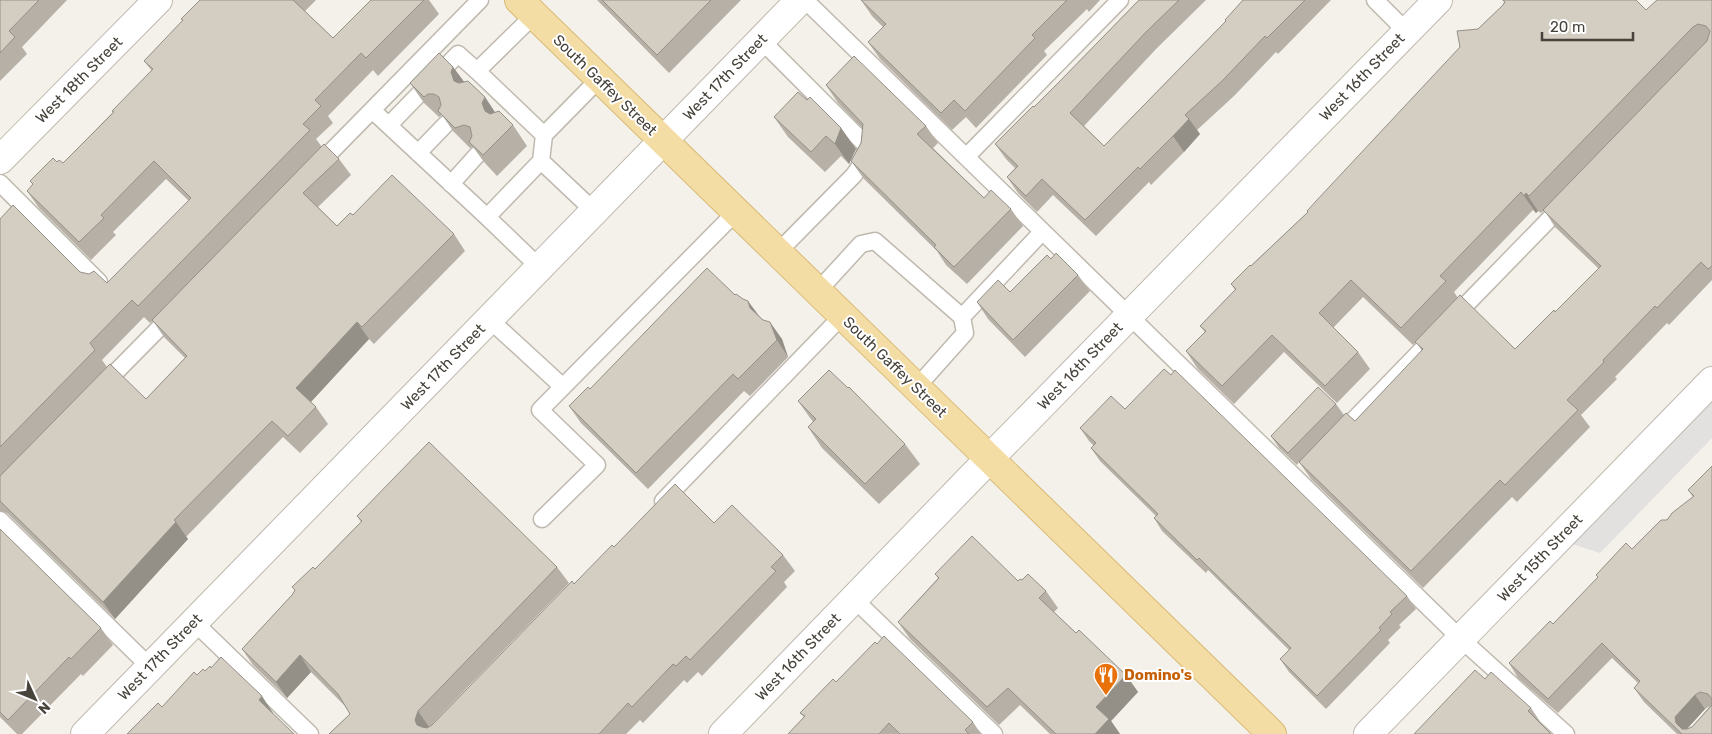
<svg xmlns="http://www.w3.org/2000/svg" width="1712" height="734" viewBox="0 0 1712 734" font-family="Rubik,sans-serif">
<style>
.parking{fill:#e3e1df}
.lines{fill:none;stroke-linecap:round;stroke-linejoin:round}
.lane-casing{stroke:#bfb9af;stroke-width:19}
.street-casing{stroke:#bfb9af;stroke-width:30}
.primary-casing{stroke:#d8ba75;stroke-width:30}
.lane{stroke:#fff;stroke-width:16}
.street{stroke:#fff;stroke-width:28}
.primary{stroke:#f4dda4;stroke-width:28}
.wall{fill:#b6b0a7;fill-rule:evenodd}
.shaded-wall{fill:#949088}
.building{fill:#d4cdc2;stroke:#949088;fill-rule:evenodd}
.labels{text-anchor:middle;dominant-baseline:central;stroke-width:4;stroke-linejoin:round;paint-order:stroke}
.street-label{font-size:15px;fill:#47423a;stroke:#fff}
.food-label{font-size:15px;font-weight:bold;fill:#c56008;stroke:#fff;text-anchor:start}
</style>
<rect width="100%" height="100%" fill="#f4f1eb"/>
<path class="parking" d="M1712,396V438L1600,553L1569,543Z"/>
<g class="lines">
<defs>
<path id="lane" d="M805,0L1461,639L1566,734
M1375,0L1406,31
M534,15L477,71L544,135
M761,40L866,145C866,158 861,165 854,175L777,253
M372,110L487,217L539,267
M389,125L458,54L477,71
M418,153L446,124
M966,157L1120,0
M541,161L544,135L599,79
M317,166L480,0
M0,183L99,282
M451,184L477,155
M487,217L541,161L594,211
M817,292L861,244L875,241L962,317L965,333L916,388
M962,317L1042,232
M1453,318L1565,203
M489,319L563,387
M102,386L174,313
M1338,436L1436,335
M663,501L842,316
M542,519L597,465L540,410L736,212
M0,520L150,667
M854,599L994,734
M194,622L310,734"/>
<path id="street" d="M0,160L158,0
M85,734L800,0
M723,734L989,459L1438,0
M1368,734L1712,381"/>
<path id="primary" d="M519,0L1272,734"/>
</defs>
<use href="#lane" class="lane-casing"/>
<use href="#street" class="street-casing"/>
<use href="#primary" class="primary-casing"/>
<use href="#lane" class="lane"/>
<use href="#street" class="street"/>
<use href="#primary" class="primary"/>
</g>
<path class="wall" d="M0,0H67L22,47L27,54L0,81Z
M200,0H316L305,11L333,38L371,0H429L439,14L378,76L373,70L328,116L333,123L316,139L322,147L339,159L351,175L318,207L337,226L353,215L454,234L465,251L374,344L369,339L311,402L316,407L328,424L300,453L283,437L186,537L188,539L115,619L7,513L0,511V219L80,272L107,283L189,201L166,179L113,232L116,235L91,260L39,208L27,191L33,185L30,181L57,162L63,163L113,112L152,71L144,61L183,21L181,19ZM144,317L150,323L153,321L164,337L185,358L146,399L107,367L102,360Z
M597,0H741L669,73Z
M861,0H1100L1089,12L1087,9L1044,51L1047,55L976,128L966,117L952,130L880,59L868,42L883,27L872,16Z
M1139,0H1206L1157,48L1084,126L1104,146L1226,21L1243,0H1331L1278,54L1276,52L1234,96L1197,130L1200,134L1184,152L1151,185L1149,182L1096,236L1053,195L1037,212L1018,193L1007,177L1015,168L1006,159L995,144L1034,107L1061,80Z
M1502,0L1646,10L1712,0V280L1669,325L1667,323L1615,377L1617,379L1581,415L1590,427L1517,502L1512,497L1423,588L1311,479L1299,462L1297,465L1279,448L1271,436L1336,404L1344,415L1355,421L1422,351L1416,342L1413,345L1363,297L1333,328L1358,352L1370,369L1337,403L1284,352L1234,404L1198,369L1186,351L1205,332L1200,326L1235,290L1231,284L1308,212L1478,29L1503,5L1504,2ZM1533,210L1536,213L1538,211L1541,213L1544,210L1555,227L1599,269L1555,312L1515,349L1458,298L1454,292Z
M453,67L464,82L495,113L513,125L527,146L497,176L484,162L473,147L470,148L453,131L442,115L439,117L424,103L410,83Z
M826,85L926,126L938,143L933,148L984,198L1011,209L1023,226L967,284L946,265L937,251L864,179L851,161L861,143L863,129L838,103Z
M807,100L841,128L856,149L849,164L841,156L825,172L788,137L774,117Z
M1051,259L1078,275L1090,291L1025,357L988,319L977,302L1010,292Z
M735,295L759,316L782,339L788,357L750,396L744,391L648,489L581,423L569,406L590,389Z
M848,388L905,444L920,464L879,504L822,448L808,427L813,422L798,401Z
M1125,409L1407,596L1416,609L1399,625L1401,627L1388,640L1390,643L1326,709L1289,672L1280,659L1289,650L1208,570L1206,573L1162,531L1154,518L1156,516L1100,461L1091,448L1094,446L1089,441L1080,428Z
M1712,466V734H1677L1644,702L1634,688L1638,683L1612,658L1558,713L1518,678L1509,663L1553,624L1598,578L1596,575L1632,549L1693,497L1688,490ZM1710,706L1692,727L1687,729L1705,709Z
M357,516L557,567L569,583L430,726L574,584L614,547L714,523L783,555L795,571L784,582L787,587L702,676L698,672L687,683L684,680L643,723L640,720L626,734H329L350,714L345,706L311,672L287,698L253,665L242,649L292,595L295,590L292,587L315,569L361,522Z
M0,529L101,628L113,645L83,676L81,674L22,734H17L0,717Z
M935,574L1018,581L1022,580L1046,591L1058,608L1054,612L1076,633L1126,675L1138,692L1111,721L1120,734H1050L1020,705L999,725L910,639L898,622L938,578Z
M1485,679L1531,708L1543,726Z
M836,682L973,722L981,734H788L804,717L800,713Z"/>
<path class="shaded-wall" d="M453,67L468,87L454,81L451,72Z
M485,97L499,118L496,123L485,111L482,103Z
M1189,119L1200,134L1184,152L1173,136Z
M841,128L856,149L849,164L835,144Z
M1526,193L1538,211L1536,213L1524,196Z
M748,301L760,317L750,308Z
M357,322L369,339L308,405L296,388Z
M770,322L782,339L788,357L777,340Z
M176,522L188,539L115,619L103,602Z
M300,655L311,672L287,698L276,682Z
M1126,675L1138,692L1111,721L1120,734H1095L1096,707Z
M1695,695L1705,709L1685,731L1686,734L1676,723L1675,717Z
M262,696L273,713L271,716L259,700Z
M418,711L429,727L427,734L417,725L415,720Z"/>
<path class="building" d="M0,0H39L9,31L15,37L0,53Z
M200,0H293L333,38L371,0H424L366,58L361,53L315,100L321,106L303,124L310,130L138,306L132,300L90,343L95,350L0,447V219L13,205L80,272L89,274L94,271L107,283L191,198L154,161L101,215L104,218L79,242L27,191L33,184L30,181L53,158L57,162L59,160L63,163L114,112L112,111L153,69L144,61L183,20L181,19Z
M602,0H711L657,55Z
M861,0H1067L1032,35L1035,38L965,111L954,100L941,113L868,42L886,24Z
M1139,0H1179L1146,32L1070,113L1104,146L1226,21L1225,20L1243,0H1305L1267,38L1265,36L1223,80L1185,115L1189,119L1173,136L1140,169L1138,167L1085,220L1042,179L1026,196L1007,177L1018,166L995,144L1033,106L1034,107L1061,80Z
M1503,0H1636L1646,10L1657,0H1712V266L1708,269L1701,262L1657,308L1655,306L1603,360L1604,362L1567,400L1578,410L1505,485L1500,480L1411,571L1299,462L1346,413L1355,421L1423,349L1415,342L1460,295L1515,349L1554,310L1555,312L1601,266L1543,210L1707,41L1710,31L1706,26L1698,24L1693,27L1529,196L1526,193L1524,196L1521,192L1440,276L1446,281L1401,328L1351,280L1319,313L1358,352L1325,386L1272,335L1222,386L1186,351L1206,331L1200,326L1236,289L1231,284L1250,265L1251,266L1308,212L1307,211L1317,200L1460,47L1457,31L1478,29L1503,5L1505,2Z
M439,53L453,67L451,72L454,81L459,83L468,81L485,97L482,103L485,111L490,114L499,111L513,125L483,155L469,142L472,136L470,127L464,125L455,128L438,111L441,105L439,97L434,94H428L424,97L410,83Z
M854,56L926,126L917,134L984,198L991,190L1011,209L954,267L934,247L936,245L851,161L861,143L863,124L826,85Z
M798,92L807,100L810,97L841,128L835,144L826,136L811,152L774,117Z
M324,144L339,159L303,193L337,226L350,213L353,215L392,175L454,234L362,327L357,322L296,388L316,407L288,436L272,421L174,520L176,522L103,602L0,501V476L110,364L146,399L187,356L152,320Z
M1056,253L1078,275L1013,340L977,302L998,280L1010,292L1047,255L1051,259Z
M707,268L735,295L736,294L743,299L748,301L750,308L763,320L770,322L777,340L738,379L733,374L636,473L569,406L588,387L590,389Z
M1164,369L1171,375L1175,370L1407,596L1390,612L1392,614L1379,628L1381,630L1317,696L1280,659L1291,648L1199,558L1197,560L1154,518L1158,514L1091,448L1096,443L1080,428L1111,396L1125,409Z
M829,370L848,388L849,387L905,444L865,484L808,427L816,419L798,401Z
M1318,387L1336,404L1288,453L1271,436Z
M429,442L557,567L418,711L415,720L417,725L422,727L427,728L432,725L572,581L574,584L612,545L614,547L675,484L714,523L732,505L783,555L771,567L776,571L690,660L686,656L676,666L673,664L632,707L628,703L599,734H329L350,714L338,694L300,655L276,682L242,649L292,595L295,590L292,587L313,567L315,569L362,521L357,516Z
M1712,466V734H1682L1634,688L1640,681L1602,643L1548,699L1509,663L1550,621L1553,624L1598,577L1596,575L1626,543L1632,549L1661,520H1667L1672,513L1694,496L1688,490ZM1700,692L1708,694L1712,699V705L1692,727L1687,729H1682L1676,723L1675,717L1695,695Z
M0,529L101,628L71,659L69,657L8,720L0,712Z
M972,536L1018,581L1020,579L1022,580L1028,574L1046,591L1039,598L1076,633L1079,630L1126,675L1096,707L1109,719L1095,734H1056L1008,688L987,707L898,622L939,578L935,574Z
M884,636L973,722L965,730L969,734H900L889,723L879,734H788L805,716L800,713L833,679L836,682L875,642L877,644Z
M221,657L262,696L259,700L294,734H127L158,703L162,707L194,672L197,675L203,669L205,671L210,666L211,668Z
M1475,670L1485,679L1491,672L1531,708L1528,711L1551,734H1414Z"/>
<defs>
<symbol id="restaurant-pin" viewBox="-11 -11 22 30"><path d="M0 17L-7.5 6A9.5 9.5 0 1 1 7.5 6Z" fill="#e8710a" stroke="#fff"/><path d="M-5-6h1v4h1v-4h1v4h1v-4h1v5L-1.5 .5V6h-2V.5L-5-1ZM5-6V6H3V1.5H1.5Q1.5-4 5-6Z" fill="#fff"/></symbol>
</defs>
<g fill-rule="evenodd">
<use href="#restaurant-pin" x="1092" y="661" width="28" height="38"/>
</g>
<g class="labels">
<g class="street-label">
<text transform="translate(725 77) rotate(-46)">West 17th Street</text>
<text transform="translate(1362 77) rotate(-46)">West 16th Street</text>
<text transform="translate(79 80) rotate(-45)">West 18th Street</text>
<text transform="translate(605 85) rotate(44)">South Gaffey Street</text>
<text transform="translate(1080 366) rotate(-46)">West 16th Street</text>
<text transform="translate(443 367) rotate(-46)">West 17th Street</text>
<text transform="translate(895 367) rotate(44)">South Gaffey Street</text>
<text transform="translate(1540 558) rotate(-46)">West 15th Street</text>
<text transform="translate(160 657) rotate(-46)">West 17th Street</text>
<text transform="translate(798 657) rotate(-46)">West 16th Street</text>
</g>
<g class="food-label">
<text x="1124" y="675">Domino's</text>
</g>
</g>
<g transform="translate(35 699) rotate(134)" stroke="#ffffff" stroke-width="4" paint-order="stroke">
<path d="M0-4L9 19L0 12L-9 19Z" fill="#47423a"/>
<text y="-8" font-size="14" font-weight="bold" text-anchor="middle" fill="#47423a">N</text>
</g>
<path d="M1542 32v8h91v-8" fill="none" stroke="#47423a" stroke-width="2.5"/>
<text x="1550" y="32" font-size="15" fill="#47423a" stroke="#ffffff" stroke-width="4" paint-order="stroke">20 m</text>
</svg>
